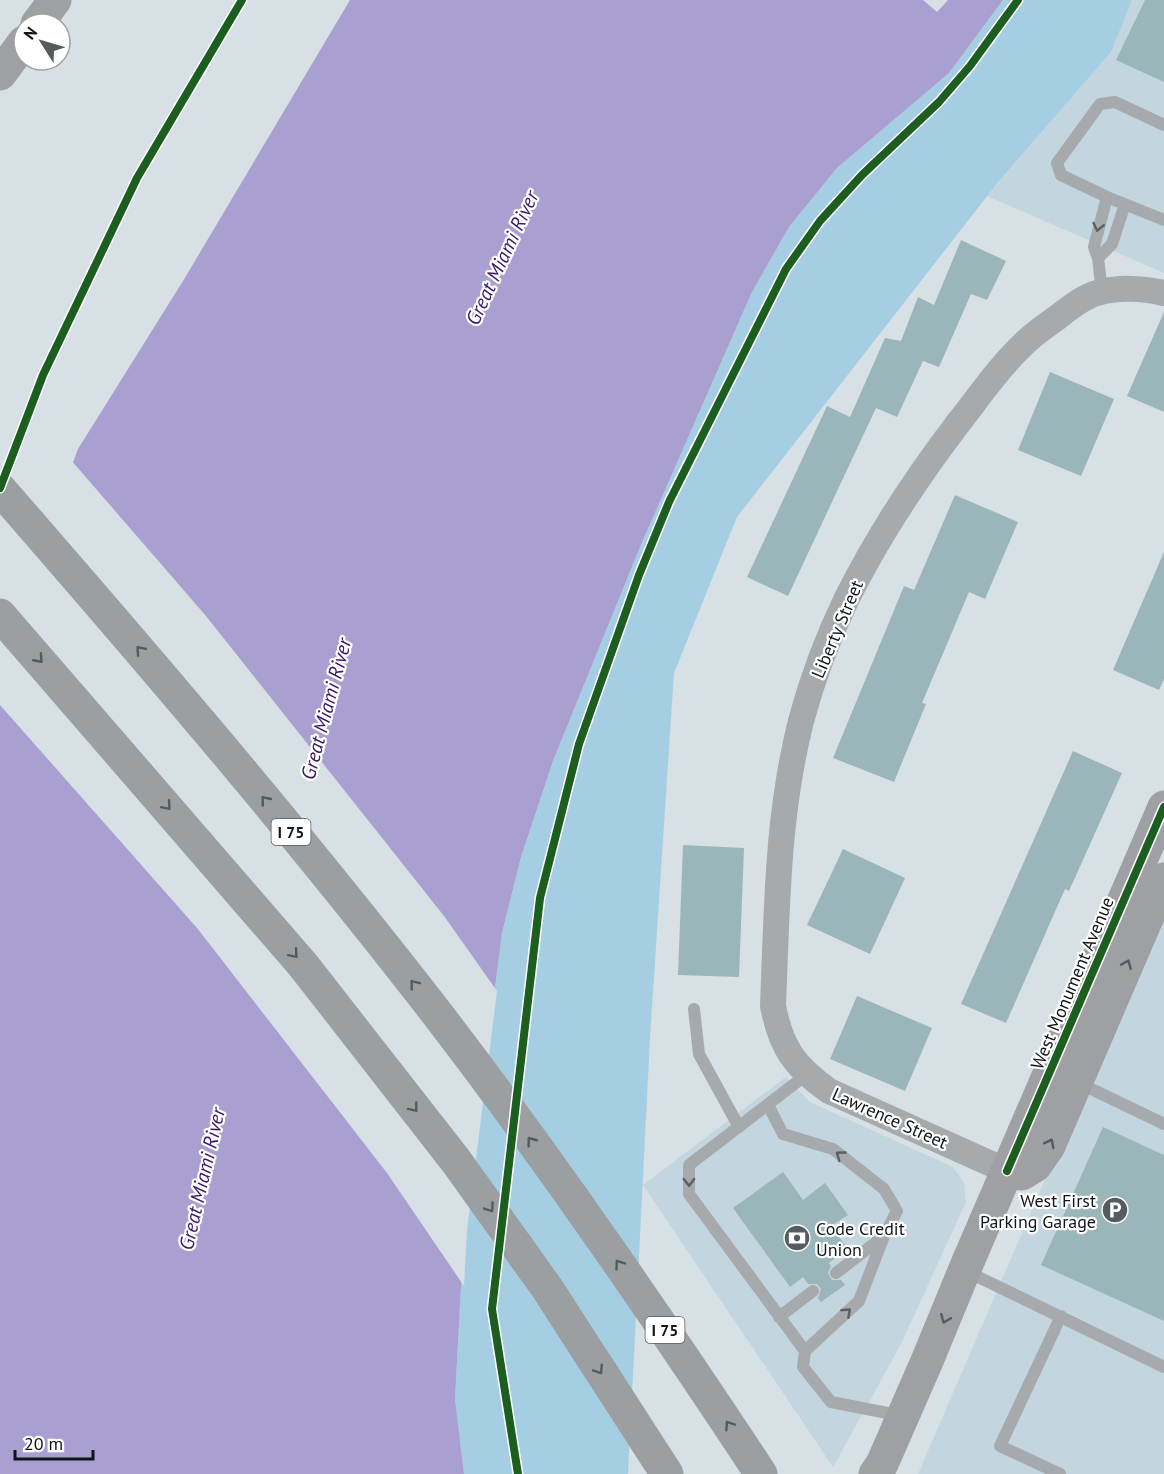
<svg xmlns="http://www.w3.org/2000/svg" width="1164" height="1474" viewBox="0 0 1164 1474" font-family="'PT Sans',sans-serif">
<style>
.built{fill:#c3d5de}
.green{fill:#a6cee3}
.water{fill:#aa9fd1}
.pier{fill:#d7e0e5}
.building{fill:#9bb6ba}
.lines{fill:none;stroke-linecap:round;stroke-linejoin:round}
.service{stroke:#a7aaad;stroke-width:12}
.minor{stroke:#a7aaad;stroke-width:26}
.secondary{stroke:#9ea0a3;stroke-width:33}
.motorway{stroke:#9b9fa1;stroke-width:33}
.cycleway-casing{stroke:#fff;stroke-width:11}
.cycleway{stroke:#1b5e20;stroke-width:8}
.oneway{stroke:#5b6062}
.oneway2{stroke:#555a5c}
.oneway3{stroke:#565a5e}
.labels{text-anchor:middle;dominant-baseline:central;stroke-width:4.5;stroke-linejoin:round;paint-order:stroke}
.shield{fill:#fff;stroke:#575b5d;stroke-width:1.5}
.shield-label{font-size:16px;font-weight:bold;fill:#0f1518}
.street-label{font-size:18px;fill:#0f1518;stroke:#fff}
.poi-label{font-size:18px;fill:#0f1518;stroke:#fff;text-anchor:end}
.water-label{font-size:20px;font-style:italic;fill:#39166a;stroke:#fff}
</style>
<rect width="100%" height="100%" fill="#d7e0e5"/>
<path class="built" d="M1132,0H1164V273L987,196L1111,52Z
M1164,904V1474H918Z
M786,1077L810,1102L953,1167L964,1183L966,1202L901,1344L833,1467L643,1185Z"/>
<path class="green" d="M1003,0H1132L1111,52L995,186L737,517L674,673L650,1038L628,1474H464L455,1399L464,1230L502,933L521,857L553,761L640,547L752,292L789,227L837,168L949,73Z"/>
<path class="water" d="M350,0H1003L949,73L837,168L789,227L752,292L640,547L553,761L521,857L502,933L464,1230L455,1399L464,1474H0V660L78,449L183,281Z"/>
<path class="pier" d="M923,0H948L937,12Z
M71,460L206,616L444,916L497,991L467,1230L464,1286L387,1173L197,928L0,705V652Z"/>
<path class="building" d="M1145,0H1164V82L1116,60Z
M961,240L1006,261L987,300L971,294L939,367L923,361L897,417L876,408L788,596L747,577L827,406L850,417L885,338L901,341L918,297L934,305Z
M1164,312V412L1127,396Z
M1050,372L1114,399L1081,476L1018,450Z
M955,495L1018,522L985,599L969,592L922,703L926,704L894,782L833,758L904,586L914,590Z
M1164,552V679L1159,690L1113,670Z
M1073,751L1122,773L1069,891L1065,889L1006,1023L961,1004Z
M683,845L744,848L739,977L678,975Z
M843,849L905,878L870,954L807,925Z
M857,996L932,1028L905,1091L830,1059Z
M1103,1127L1164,1155V1321L1041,1265Z
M783,1172L803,1200L825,1183L848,1215L831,1226L848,1249L829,1263L831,1266L828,1273L832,1280H841L845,1285L821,1302L818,1298L821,1289L817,1284H808L803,1277L790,1287L733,1208Z"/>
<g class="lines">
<path class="service" d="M1164,125L1115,102L1100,104L1057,163L1061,175L1107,197L1164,220
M1098,258L1112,244L1125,204
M1102,292L1098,258L1094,247L1107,197
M694,1009L699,1054L739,1127
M1079,1083L1164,1124
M768,1105L783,1134L833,1149L884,1189L897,1211L884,1236L859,1301L805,1351L803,1367L831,1402L903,1416
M966,1271L1164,1367
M836,1273L883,1237
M779,1317L813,1291
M805,1351L689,1194V1165L806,1075
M1060,1474L1000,1446L1061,1316"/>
<path class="minor" d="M1007,1171L829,1091C795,1067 781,1048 773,1006C777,908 777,816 801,721C812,680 828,637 847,598C878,536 917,477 959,422C981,394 1002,363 1029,339C1038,331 1048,324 1058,317C1069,308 1083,297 1097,293C1117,287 1143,288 1164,293"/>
<path class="secondary" d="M37,24L55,0
M0,74L24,42
M1007,1171L1022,1174L1035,1166L1049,1146L1164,879
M875,1474L882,1464L927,1361L967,1264L1164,807"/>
<path class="motorway" d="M0,489C141,651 281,814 414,984C537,1141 651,1307 761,1474
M0,615L303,965L456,1161L547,1288L667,1474"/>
<defs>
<path id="cycleway" d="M0,488L43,375L137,178L242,0
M1007,1171L1164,807
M518,1474L492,1309L540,898L579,744L639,575L669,502L786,269L820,221L862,175L939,102L970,66L1018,0"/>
</defs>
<use href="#cycleway" class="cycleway-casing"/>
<use href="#cycleway" class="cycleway"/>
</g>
<defs><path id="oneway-chevron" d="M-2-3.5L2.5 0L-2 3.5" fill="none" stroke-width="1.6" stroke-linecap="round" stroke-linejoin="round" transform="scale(1.5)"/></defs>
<g class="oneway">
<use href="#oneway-chevron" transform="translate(1098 227) rotate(103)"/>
<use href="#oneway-chevron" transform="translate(840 1155) rotate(-144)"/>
<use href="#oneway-chevron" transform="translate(689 1182) rotate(90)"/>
<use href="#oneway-chevron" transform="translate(847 1312) rotate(-43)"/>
</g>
<g class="oneway2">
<use href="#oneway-chevron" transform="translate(140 650) rotate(-131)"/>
<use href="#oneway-chevron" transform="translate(39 659) rotate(48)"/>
<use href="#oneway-chevron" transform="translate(265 800) rotate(-129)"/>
<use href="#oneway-chevron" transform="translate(167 806) rotate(49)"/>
<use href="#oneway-chevron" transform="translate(294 954) rotate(49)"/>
<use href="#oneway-chevron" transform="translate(414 984) rotate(-128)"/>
<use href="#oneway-chevron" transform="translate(414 1108) rotate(52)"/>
<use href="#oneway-chevron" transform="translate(531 1141) rotate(-127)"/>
<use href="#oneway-chevron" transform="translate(490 1208) rotate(55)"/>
<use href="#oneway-chevron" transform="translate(619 1264) rotate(-125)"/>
<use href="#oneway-chevron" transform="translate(599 1370) rotate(57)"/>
<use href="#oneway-chevron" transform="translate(729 1425) rotate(-124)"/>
</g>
<g class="oneway3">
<use href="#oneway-chevron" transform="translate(1127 964) rotate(-67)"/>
<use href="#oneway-chevron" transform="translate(1050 1143) rotate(-63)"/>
<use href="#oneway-chevron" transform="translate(945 1319) rotate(112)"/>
</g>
<defs>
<symbol id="parking-disc" viewBox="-11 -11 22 22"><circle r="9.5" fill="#555c60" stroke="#fff"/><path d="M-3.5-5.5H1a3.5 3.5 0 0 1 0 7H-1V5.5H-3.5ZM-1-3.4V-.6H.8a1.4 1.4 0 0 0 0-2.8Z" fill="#fff"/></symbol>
<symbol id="bank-disc" viewBox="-11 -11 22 22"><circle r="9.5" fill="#555c60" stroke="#fff"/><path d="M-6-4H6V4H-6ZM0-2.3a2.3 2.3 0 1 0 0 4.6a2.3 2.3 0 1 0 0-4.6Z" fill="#fff"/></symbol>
</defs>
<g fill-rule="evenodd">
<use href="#parking-disc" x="1100" y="1195" width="30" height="30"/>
<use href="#bank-disc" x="782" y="1223" width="30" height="30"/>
</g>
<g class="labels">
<g class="shield">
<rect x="271.5" y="819" width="39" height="26" rx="4.5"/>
<rect x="645.5" y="1317" width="39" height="26" rx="4.5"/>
</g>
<g class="shield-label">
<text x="291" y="832">I 75</text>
<text x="665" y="1330">I 75</text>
</g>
<g class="street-label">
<text transform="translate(837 629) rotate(-67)">Liberty Street</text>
<text transform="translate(1072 983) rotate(-67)">West Monument Avenue</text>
<text transform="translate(890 1118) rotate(24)">Lawrence Street</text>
</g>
<g class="poi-label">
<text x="1096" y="1200">West First<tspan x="1096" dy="21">Parking Garage</tspan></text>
<text x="816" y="1228" text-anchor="start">Code Credit<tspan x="816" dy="21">Union</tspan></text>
</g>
<g class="water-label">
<text transform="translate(502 258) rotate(-65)">Great Miami River</text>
<text transform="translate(326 709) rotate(-75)">Great Miami River</text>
<text transform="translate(202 1179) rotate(-77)">Great Miami River</text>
</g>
</g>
<g transform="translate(42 42) rotate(307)"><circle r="28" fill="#ffffff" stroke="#9fa1a3" stroke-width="1.5"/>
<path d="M0-4.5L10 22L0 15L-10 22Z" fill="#555c60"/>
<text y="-9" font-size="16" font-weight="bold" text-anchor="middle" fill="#0f1518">N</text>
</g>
<path d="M15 1450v9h78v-9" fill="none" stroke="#0f1518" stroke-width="3"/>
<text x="24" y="1450" font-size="18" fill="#0f1518" stroke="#ffffff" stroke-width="4.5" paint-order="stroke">20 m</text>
</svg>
